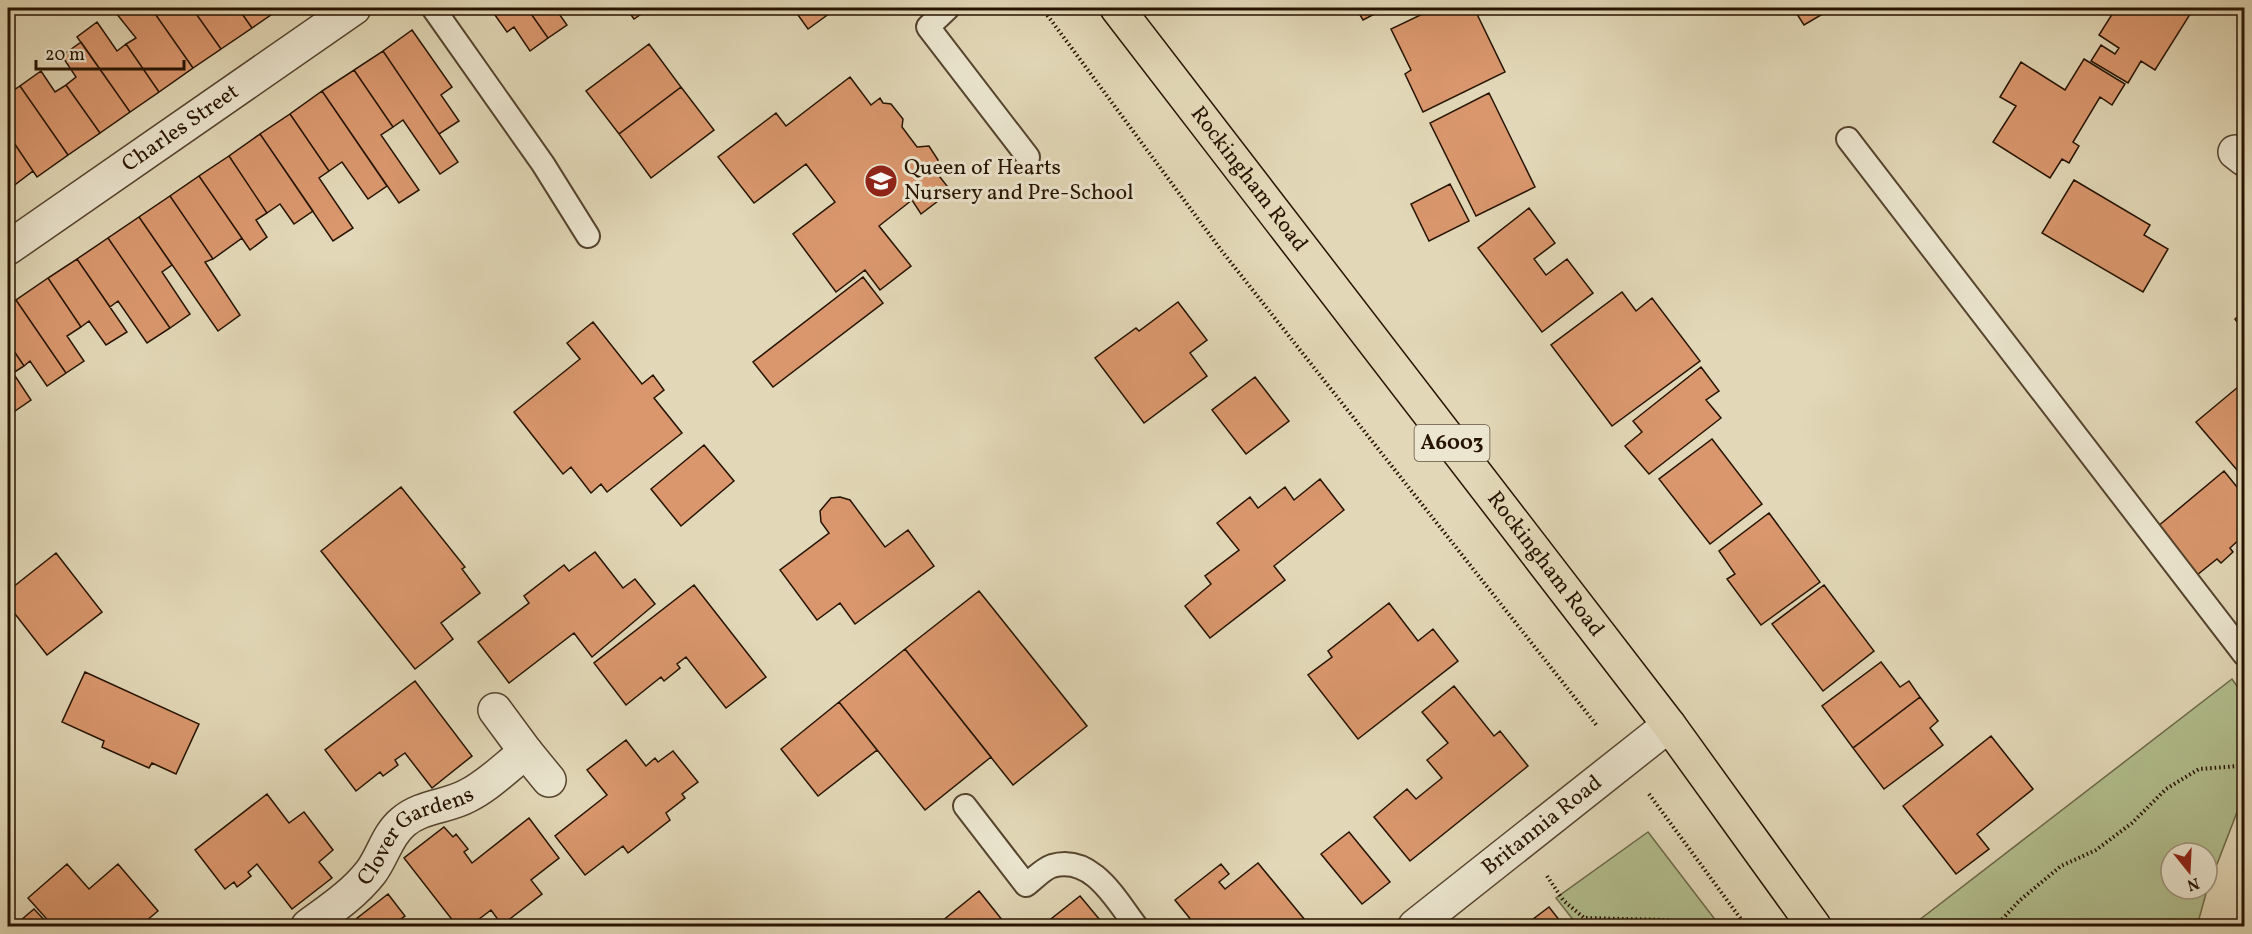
<svg xmlns="http://www.w3.org/2000/svg" width="2252" height="934" viewBox="0 0 2252 934" font-family="Vollkorn,serif">
<style>
.green{fill:#b2bf8f;stroke:#6c6948;stroke-width:1.5;fill-rule:evenodd}
.building{fill:#da976d;stroke:#261301;stroke-width:1.5}
.lines{fill:none;stroke-linecap:round;stroke-linejoin:round}
.service-casing{stroke:#55442e;stroke-width:26}
.minor-casing{stroke:#55442e;stroke-width:36}
.primary-casing{stroke:#261301;stroke-width:36}
.path{stroke:#261301;stroke-width:4;stroke-dasharray:1.5 3;stroke-linecap:butt}
.service{stroke:#ece6d0;stroke-width:22}
.minor{stroke:#ece6d0;stroke-width:33}
.primary{stroke:#e2d8b7;stroke-width:33}
.labels{text-anchor:middle;dominant-baseline:central;stroke-width:6;stroke-linejoin:round;paint-order:stroke}
.shield{fill:#ece6d0;stroke:#61523f;stroke-width:1.5}
.shield-label{font-size:21px;font-weight:bold;fill:#261301}
.street-label{font-size:22px;fill:#261301;stroke:#ece6d0}
.poi-label{font-size:22px;fill:#261301;stroke:#ece6d0;text-anchor:start}
</style>
<rect width="100%" height="100%" fill="#e2d8b7"/>
<filter id="stains"><feTurbulence type="fractalNoise" baseFrequency=".00333" numOctaves="4"/><feColorMatrix values="0 0 0 0 .2 0 0 0 0 .09 0 0 0 0 .02 0 0 0 .5 -.17"/></filter>
<radialGradient id="worn" r=".72"><stop offset=".6" stop-color="#630" stop-opacity="0"/><stop offset="1" stop-color="#630" stop-opacity=".3"/></radialGradient>
<path class="green" d="M2232,679L2244,696V794L2207,890L2197,926H1916L1914,924ZM2171,853H2207V889H2171Z
M1648,832L1720,926H1578L1556,898Z"/>
<path class="building" d="M112,8H151L193,68L159,92L126,44L136,38Z
M151,8H192L221,49L193,68Z
M192,8H238L252,28L221,49Z
M238,8H281L252,28Z
M490,8H527L548,38L530,51L514,27L507,32Z
M527,8H555L567,25L548,38Z
M626,8H650L634,19Z
M793,8H837L808,29Z
M1356,8H1386L1363,20Z
M1435,8H1474L1505,72L1423,112L1405,74L1411,70L1391,29Z
M1793,8H1833L1804,25Z
M2116,8H2194L2155,70L2141,61L2128,83L2091,61L2101,45L2115,54L2119,48L2099,35Z
M97,22L117,51L126,44L159,92L130,112L77,37Z
M412,30L452,87L441,95L459,121L439,134L383,51Z
M81,42L130,112L100,133L66,85L76,77L62,56Z
M649,44L681,87L619,134L586,91Z
M383,51L458,162L440,174L403,120L393,127L354,70Z
M2084,59L2125,84L2112,105L2100,97L2073,142L2079,146L2069,163L2062,159L2050,178L1993,142L2016,106L2000,97L2021,62L2065,90Z
M354,70L393,127L381,135L419,190L399,203L322,91Z
M41,71L55,92L66,85L100,133L68,155L20,86Z
M850,77L871,105L880,98L883,103L891,104L903,119L902,127L917,147L929,146L938,160L936,172L951,191L921,214L912,200L879,226L911,266L880,290L865,270L836,292L793,234L835,202L806,164L754,203L718,157L776,113L786,126Z
M20,86L68,155L37,177L8,134V128L14,123L8,114V94Z
M681,87L714,130L651,178L619,134Z
M322,91L387,186L368,199L342,162L329,171L290,114Z
M1489,93L1535,187L1476,216L1430,123Z
M290,114L329,171L319,178L353,228L333,241L260,134Z
M8,134L33,171L8,190Z
M260,134L313,211L294,224L280,204L267,213L229,156Z
M229,156L267,213L256,220L267,237L250,250L199,176Z
M199,176L242,238L213,259L170,196Z
M2074,180L2150,225L2144,235L2168,249L2143,292L2042,233Z
M1450,184L1469,221L1429,241L1411,204Z
M170,196L213,259L205,262L240,315L218,331L139,217Z
M1529,208L1555,243L1534,259L1546,275L1567,259L1593,293L1542,332L1478,248Z
M139,217L172,265L162,272L190,314L170,328L108,238Z
M108,238L170,328L147,343L118,301L110,307L77,259Z
M77,259L127,332L106,345L89,321L81,327L48,278Z
M863,277L883,303L773,387L753,362Z
M48,278L81,327L67,336L84,361L66,373L16,300Z
M1622,292L1636,311L1652,298L1700,361L1612,426L1551,345Z
M16,300L66,373L47,386L30,361L24,366L8,342V306Z
M1178,302L1207,340L1190,353L1207,376L1144,423L1095,358L1136,328L1139,331Z
M2244,311V331L2235,319Z
M593,322L642,384L653,375L664,390L654,398L682,433L607,492L601,484L591,493L571,467L563,474L514,412L580,359L567,343Z
M8,342L24,366L13,373L31,400L15,411L8,401Z
M1701,367L1719,391L1706,400L1721,418L1649,474L1625,446L1642,432L1633,421Z
M1255,377L1289,421L1246,454L1212,410Z
M2244,382V464L2237,470L2196,422Z
M8,401L15,411L8,416Z
M1712,439L1762,504L1710,544L1659,479Z
M704,445L734,481L681,526L651,489Z
M2224,471L2237,487L2244,482V535L2230,548L2233,552L2221,563L2217,559L2197,575L2157,527Z
M1320,479L1344,510L1274,566L1285,580L1210,638L1185,606L1211,584L1205,576L1239,550L1217,523L1250,497L1258,508L1285,487L1294,500Z
M401,487L465,567L462,569L480,593L441,623L453,639L415,669L321,551Z
M840,497L850,500L885,547L908,530L934,566L855,624L840,603L817,620L780,570L829,533L821,522L820,511L831,498Z
M1769,513L1820,582L1761,625L1727,579L1735,574L1719,551Z
M595,552L623,588L635,579L655,604L592,657L574,633L509,683L478,642L529,603L524,596L564,565L569,571Z
M56,553L102,612L47,655L8,605V591Z
M694,585L766,677L726,708L686,657L677,664L680,668L664,681L661,677L626,705L594,663Z
M1824,585L1874,651L1823,691L1772,624Z
M979,591L1087,726L1013,785L905,649Z
M1389,603L1418,641L1433,629L1458,661L1358,739L1308,675L1332,657L1328,651Z
M905,649L991,757L925,810L839,702Z
M1881,662L1900,687L1909,681L1920,697L1853,748L1822,706Z
M85,672L199,724L176,774L152,763L149,768L102,747L104,741L62,722Z
M415,681L472,756L432,788L405,753L395,760L398,765L383,776L380,772L356,791L325,750Z
M1454,686L1494,736L1500,731L1528,766L1410,861L1374,817L1407,789L1416,799L1442,778L1427,760L1448,743L1422,712Z
M1920,697L1938,721L1930,728L1943,745L1884,789L1853,748Z
M839,702L877,750L818,796L781,749Z
M1991,736L2033,789L1977,834L1989,849L1956,874L1903,806Z
M626,740L646,766L655,758L658,762L673,751L698,782L682,794L685,798L666,813L670,820L628,853L623,846L585,875L555,836L607,795L587,770Z
M267,794L289,823L304,812L333,850L319,862L332,878L292,909L257,864L248,872L251,876L237,887L234,882L225,889L195,850Z
M529,818L559,858L531,880L542,894L502,925L491,910L470,926H457L404,858L444,827L453,837L456,834L468,849L464,852L472,863Z
M1349,832L1390,882L1362,904L1321,854Z
M1258,863L1310,926H1196L1175,900L1221,864L1229,874L1219,882L1225,889Z
M67,864L89,889L118,864L158,911L140,926H53L28,898Z
M979,891L1007,926H936Z
M388,894L405,916L397,922L400,926H347Z
M1080,896L1105,926H1042Z
M1549,907L1564,926H1524Z
M34,909L50,926H14Z"/>
<g class="lines">
<defs>
<path id="service" d="M433,8L543,164L588,236
M948,8L928,27L1028,157
M1848,139L2244,654
M965,806L1026,885C1034,879 1043,869 1052,866C1092,854 1116,900 1136,926"/>
<g id="minor">
<path d="M2235,152L2244,159"/>
<path id="s1" d="M8,248L354,8"/>
<path d="M526,752L549,780"/>
<path id="s2" d="M308,926C330,910 354,894 371,872C383,856 387,835 403,822C421,806 447,807 467,796C488,786 507,766 526,752L495,710"/>
<path id="s3" d="M1415,926L1669,725"/>
</g>
<g id="primary">
<path id="s4" d="M1117,8L1669,725L1814,926"/>
</g>
</defs>
<use href="#service" class="service-casing"/>
<use href="#minor" class="minor-casing"/>
<use href="#primary" class="primary-casing"/>
<path class="path" d="M1042,8L1221,250L1598,727
M1649,794L1746,926
M1547,876L1563,900L1584,918L1667,920L1686,926
M1996,926L2019,901L2061,866L2096,850L2132,823L2166,789L2199,769L2239,766L2244,768"/>
<use href="#service" class="service"/>
<use href="#minor" class="minor"/>
<use href="#primary" class="primary"/>
</g>
<defs>
<symbol id="school-disc" viewBox="-11 -11 22 22"><circle r="9.5" fill="#8f2418" stroke="#ece6d0"/><path d="M0-5L7-2L0 1L-7-2ZM-4 1L0 2.5L4 1V4Q0 6-4 4Z" fill="#fff"/></symbol>
</defs>
<g fill-rule="evenodd">
<use href="#school-disc" x="862" y="162" width="38" height="38"/>
</g>
<g class="labels">
<rect class="shield" x="1414.5" y="425" width="75" height="36" rx="4.5"/>
<g class="shield-label">
<text x="1452" y="443">A6003</text>
</g>
<g class="street-label">
<text stroke="none"><textPath href="#s1" startOffset="210">Charles Street</textPath></text>
<text stroke="none"><textPath href="#s4" startOffset="216">Rockingham Road</textPath></text>
<text stroke="none"><textPath href="#s4" startOffset="702">Rockingham Road</textPath></text>
<text stroke="none"><textPath href="#s3" startOffset="162">Britannia Road</textPath></text>
<text stroke="none"><textPath href="#s2" startOffset="144">Clover Gardens</textPath></text>
</g>
<g class="poi-label">
<text x="904" y="168">Queen of Hearts<tspan x="904" dy="25">Nursery and Pre-School</tspan></text>
</g>
</g>
<rect width="2252" height="934" fill="none" stroke="#e2d8b7" stroke-width="30"/>
<rect x="9" y="9" width="2234" height="916" fill="none" stroke="#261301" stroke-width="3"/>
<rect x="15" y="15" width="2222" height="904" fill="none" stroke="#261301" stroke-width="1.5"/>
<g transform="translate(2189 871) rotate(162)"><circle r="28" fill="#ece6d0" stroke="#9d927d" stroke-width="1.5"/>
<path d="M0-4.5L10 22L0 15L-10 22Z" fill="#8f2418"/>
<text y="-9" font-size="16" font-weight="bold" text-anchor="middle" fill="#261301">N</text>
</g>
<path d="M36 60v9h148v-9" fill="none" stroke="#261301" stroke-width="3"/>
<text x="45" y="60" font-size="18" fill="#261301" stroke="#ece6d0" stroke-width="4.5" paint-order="stroke">20 m</text>
<rect width="100%" height="100%" filter="url(#stains)"/>
<rect width="100%" height="100%" fill="url(#worn)"/>
</svg>
